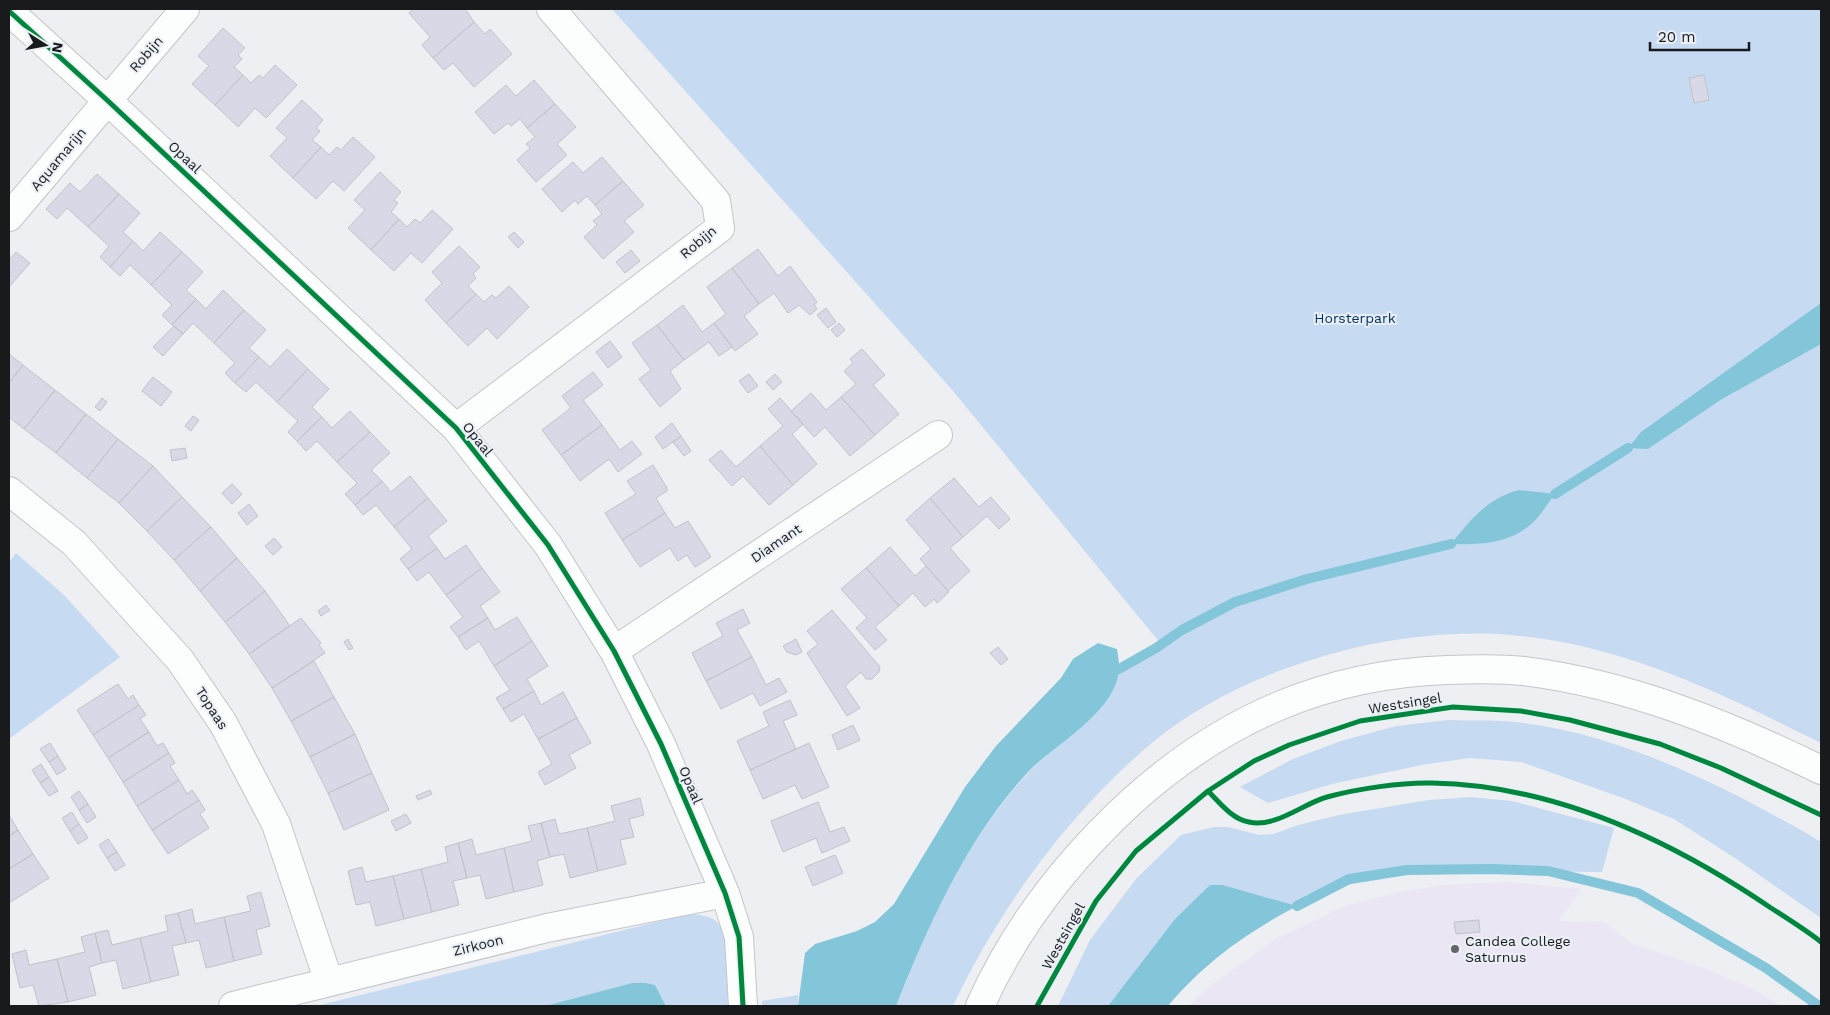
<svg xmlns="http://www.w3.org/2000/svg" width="1830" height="1015" viewBox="0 0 1830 1015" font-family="'Work Sans',sans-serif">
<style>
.education{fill:#ebe6f3}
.green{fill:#c6daf1}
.water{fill:#84c6d9}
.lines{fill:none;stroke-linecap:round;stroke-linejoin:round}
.stream{stroke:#84c6d9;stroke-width:10}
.building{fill:#d8d8e7;stroke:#c2c3c6}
.street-casing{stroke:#c4c5c8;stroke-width:30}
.secondary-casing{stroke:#c4c5c8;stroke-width:30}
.street{stroke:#fcfdfd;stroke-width:28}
.secondary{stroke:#fcfdfd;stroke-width:28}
.cycleway-casing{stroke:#eaeff5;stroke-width:8}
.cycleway{stroke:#00873e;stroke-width:5}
.poi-dot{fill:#636567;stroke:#eaeff5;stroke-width:2}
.labels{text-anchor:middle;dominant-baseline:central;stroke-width:4;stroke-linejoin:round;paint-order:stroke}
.street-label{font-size:14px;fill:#181a1c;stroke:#eaeff5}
.park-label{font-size:14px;fill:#003364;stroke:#eaeff5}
.poi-label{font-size:14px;fill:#181a1c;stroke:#eaeff5;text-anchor:start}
</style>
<rect width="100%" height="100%" fill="#edeff2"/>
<path class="education" d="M1508,882L1581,889L1559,921L1604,922L1633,944L1697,965L1755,990L1780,1006H1189L1205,990L1274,940L1345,906L1399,892L1443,885Z"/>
<path class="green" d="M612,9H1821V743C1723,694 1622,644 1510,635C1391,625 1239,668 1147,747C1066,817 998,910 953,1006H896C929,924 967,838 1029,772C1052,747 1125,704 1118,664L1161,644L953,391Z
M16,553L64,595L120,657L9,739V562Z
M1449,720C1467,721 1485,720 1503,721C1610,728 1730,788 1821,842V918L1735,858L1674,819L1623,798L1521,762L1469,758L1422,765L1332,784L1268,803L1240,787L1293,759L1341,741L1396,726Z
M1470,797L1512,801L1614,828L1602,872L1510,871L1450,867L1330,888L1297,906L1223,885L1175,919L1108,1006H1058L1090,940L1136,879L1181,835L1214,827H1228L1259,835L1274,834L1298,825L1339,815L1429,800Z
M689,914C699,915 708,915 716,921C729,933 732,988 733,1006H666L655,985L632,983L545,1006H316Z
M798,995V1006H762V1001Z"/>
<path class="water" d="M1821,303V344L1722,399L1648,449L1628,448L1641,432Z
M1519,490L1555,494C1547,504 1540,517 1530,525C1509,544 1477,545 1451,544C1470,520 1488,498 1519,490Z
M1098,643L1117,649C1118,656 1119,662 1119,668C1118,711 1055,744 1028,772C967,838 929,924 896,1006H798L805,953L815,944L857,931L875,922L894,904L965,787L996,746L1061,678L1073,659Z
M1210,885H1223L1297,906C1246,933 1205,962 1168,1006H1108L1175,919Z
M632,983H646L655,985L666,1006H545Z"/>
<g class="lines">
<path class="stream" d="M1555,494L1628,448
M1119,669L1156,648L1182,630L1235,602L1307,579L1451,544
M1297,906L1349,879L1407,870L1491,869L1548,871L1638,893L1766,968L1819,1006"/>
</g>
<path class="building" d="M414,9H465L474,22L433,58L422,45L430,37L409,13Z
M474,22L485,34L490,29L512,54L474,87L453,63L444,70L433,58Z
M223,28L245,48L238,55L242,59L234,67L243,75L215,105L192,84L209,66L198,56Z
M275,65L297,85L266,118L255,108L238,127L215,105L243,75L251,83L259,75L263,78Z
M1704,75L1709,100L1694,103L1689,78Z
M534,80L555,104L527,128L520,119L511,126L508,123L494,134L475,112L506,85L516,96Z
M302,100L323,120L316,128L320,131L312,140L321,147L293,178L270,156L287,138L276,128Z
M555,104L576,127L557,144L567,155L536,182L517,160L530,148L526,144L535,137L527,128Z
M353,137L375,157L344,191L333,181L316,199L293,178L321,147L329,155L337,147L341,150Z
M602,157L623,181L595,205L587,196L578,204L575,200L562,212L542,189L573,162L583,173Z
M380,172L401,192L394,200L398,203L391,212L399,219L371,250L348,228L365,210L354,200Z
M97,174L119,194L88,227L67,208L57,219L46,209L70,183L80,192Z
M623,181L644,205L624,221L634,232L603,259L584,237L597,225L593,221L602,214L595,205Z
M119,194L140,213L123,232L133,241L110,267L100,257L109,246L88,227Z
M432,210L453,229L422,263L411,253L394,271L371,250L399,219L407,227L415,219L420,223Z
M160,232L182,252L151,285L130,265L120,276L110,267L133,241L143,251Z
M514,232L524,242L518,248L508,237Z
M459,246L480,267L473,274L476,278L468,286L476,294L446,323L425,300L442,283L432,272Z
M758,249L778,276L790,266L817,302L814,304L817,309L810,315L799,305L788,313L774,293L759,304L732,268Z
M631,250L640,261L625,273L616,262Z
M16,252L30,263L9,287V260Z
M182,252L203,272L186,290L196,299L172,325L162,315L172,305L151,285Z
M732,268L759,304L744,316L758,334L735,351L714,323L726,314L707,287Z
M509,286L529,307L497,339L487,328L468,346L446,323L476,294L484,302L492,295L496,298Z
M223,290L244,310L214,343L193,323L183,334L172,325L196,299L206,309Z
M683,305L702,332L714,323L732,347L719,356L709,342L684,360L657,325Z
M826,308L836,322L828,328L817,315Z
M244,310L266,330L249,348L259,357L235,383L225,373L235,363L214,343Z
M839,323L845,330L837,337L831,330Z
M657,325L684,360L670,371L681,389L660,407L639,379L651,370L632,343Z
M174,326L183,334L163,356L153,347Z
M610,341L622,357L608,368L596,352Z
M287,349L308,369L277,402L256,382L246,392L235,383L259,357L270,367Z
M862,349L885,375L873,385L899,414L875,435L841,397L856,384L844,371L853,363L850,359Z
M9,354L23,365L9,383Z
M23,365L55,390L24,429L9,417V383Z
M308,369L329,389L312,407L322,417L297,441L288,432L298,421L277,402Z
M593,372L603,385L583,400L602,425L561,455L542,430L571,408L562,396Z
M749,374L758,386L748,393L739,381Z
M775,374L782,382L773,390L766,382Z
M153,377L172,392L161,406L142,391Z
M55,390L86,414L56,453L24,429Z
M811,393L826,410L841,397L875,435L850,456L825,427L814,437L791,411Z
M102,398L107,402L100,411L95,407Z
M780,398L803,424L792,434L817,464L793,485L760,446L783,426L768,409Z
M350,411L370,432L337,462L317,441L306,451L297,441L322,417L332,428Z
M86,414L118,439L87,478L56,453Z
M193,416L199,420L191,431L185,426Z
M672,423L681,436L663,449L655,437Z
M602,425L620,450L632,441L642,454L618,472L609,459L580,481L561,455Z
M370,432L390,453L371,470L382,481L355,505L345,494L357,483L337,462Z
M681,436L691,451L684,456L673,442Z
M118,439L153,466L119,503L87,478Z
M760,446L793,485L769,505L743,476L732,486L709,460L721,450L736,467Z
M185,448L187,458L172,461L170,450Z
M653,465L667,488V491L656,498L665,513L622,540L605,513L636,494L627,481Z
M153,466L182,497L147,531L119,503Z
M410,476L428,498L394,527L376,505L363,515L355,505L382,481L391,492Z
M954,478L979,507L991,497L1010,519L999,529L987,516L963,537L930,498Z
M232,484L242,494L232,504L222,493Z
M182,497L211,527L174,560L147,531Z
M428,498L447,521L428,536L437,548L408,569L400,559L412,549L394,527Z
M930,498L963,537L950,548L970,571L948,591L920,559L931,549L906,520Z
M249,504L258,516L247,525L238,513Z
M665,513L675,528L688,521L711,557L695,567L687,555L678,561L670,548L640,567L622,540Z
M211,527L237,558L200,591L174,560Z
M274,538L282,547L273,555L265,546Z
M466,545L482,568L446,595L429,572L417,581L408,569L437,548L445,559Z
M890,547L915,576L926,566L949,592L937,603L934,599L925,607L913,593L899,606L866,568Z
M237,558L265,591L225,622L200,591Z
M482,568L500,592L480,606L488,618L458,637L450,627L463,617L446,595Z
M866,568L899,606L875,627L887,640L875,650L856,628L867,618L841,589Z
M265,591L290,626L249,654L225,622Z
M326,605L330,610L321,616L318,611Z
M743,609L750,623L737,630L752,657L706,681L692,653L723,636L716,623Z
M832,610L880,667L879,672L872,679H866L861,672L845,686L860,708L847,716L807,653L818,644L807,631Z
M517,617L532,641L494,666L479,641L466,650L458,637L488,618L495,630Z
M301,618L321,643L319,645L325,653L272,688L249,654Z
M348,639L353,648L349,650L344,642Z
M796,639L802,652L796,655L787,652L783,646Z
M532,641L548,666L527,679L534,691L503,709L496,698L510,690L494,666Z
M998,647L1008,659L1001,665L990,653Z
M752,657L766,685L779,678L787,692L760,706L753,693L721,709L706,681Z
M314,661L334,697L291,721L272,688Z
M118,684L128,699L133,695L139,705L93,735L77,710Z
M534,691L541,705L563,692L577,718L538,739L524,714L511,722L503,709Z
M334,697L355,734L310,757L291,721Z
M790,700L797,715L783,721L796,749L750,770L737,741L769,726L763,712Z
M139,705L146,715L140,719L149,732L108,758L93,735Z
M577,718L591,743L569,755L576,768L545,785L538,772L552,764L538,739Z
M853,725L860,740L838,750L832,735Z
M149,732L157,746L163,743L169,753L123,782L108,758Z
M355,734L372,773L328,793L310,757Z
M50,743L58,756L49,762L40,749Z
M809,743L829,787L802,799L795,785L763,799L750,770Z
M169,753L175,763L170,766L179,780L137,806L123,782Z
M58,756L66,769L57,775L49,762Z
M41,764L49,777L40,783L32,770Z
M372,773L389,810L344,830L328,793Z
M49,777L58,791L49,796L40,783Z
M179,780L187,794L192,790L199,800L152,830L137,806Z
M430,790L432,794L418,800L416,796Z
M79,791L88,804L79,810L71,797Z
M640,798L644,815L629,819L634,837L620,840L626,864L598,871L587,828L615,821L611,806Z
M199,800L205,810L200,814L209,828L168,854L152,830Z
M818,802L830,832L844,827L850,841L822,853L816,838L783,852L771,821Z
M88,804L96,817L87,823L79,810Z
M72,812L79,824L70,831L62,818Z
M406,814L411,823L396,831L391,821Z
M9,815L18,830L9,836Z
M555,819L559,834L587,828L598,871L570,878L564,854L550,857L541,823Z
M541,823L550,857L537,861L543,885L514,892L504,848L532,841L528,826Z
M79,824L88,838L78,844L70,831Z
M18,830L33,854L9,869V836Z
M108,839L117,852L107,858L99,845Z
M472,839L476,855L504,848L514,892L486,899L480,875L467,878L458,843Z
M458,843L467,878L453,881L459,905L432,912L421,869L448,862L445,847Z
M117,852L125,865L115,871L107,858Z
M33,854L49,878L9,903V869Z
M835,855L843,873L813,886L805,867Z
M362,867L366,882L393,876L404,919L376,926L370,902L356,905L348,871Z
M421,869L432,912L404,919L393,876Z
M261,892L270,926L256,930L262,954L234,961L224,917L251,911L247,896Z
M192,909L195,924L224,917L234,961L206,968L199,940L186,943L178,913Z
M178,913L186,943L172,946L179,975L151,982L140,938L168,931L165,916Z
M1479,920L1480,932L1456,934L1454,922Z
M108,930L112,945L140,938L151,982L123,989L116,960L102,963L95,933Z
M95,933L102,963L89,967L96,995L68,1002L57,959L85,952L81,937Z
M26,950L29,965L57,959L68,1002L39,1006L33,985L20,988L12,954Z"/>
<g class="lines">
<defs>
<path id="street" d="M9,11L107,100L456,428L548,545L614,651L661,744L725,893L739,937L743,1006
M9,217L185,9
M456,428L720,228L716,201L551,9
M9,491L74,543L180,660L223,723L276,824L329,982
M614,651L938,435
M233,1006L547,928L725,893"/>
<path id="secondary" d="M980,1006C1015,928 1068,860 1131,802C1222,720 1324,674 1447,670C1472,669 1498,668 1523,671C1628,684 1727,724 1821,770"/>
</defs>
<use href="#street" class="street-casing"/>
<use href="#secondary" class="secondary-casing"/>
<use href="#street" class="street"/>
<use href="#secondary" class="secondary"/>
<defs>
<path id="cycleway" d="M9,11L107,100L456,428L548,545L614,651L661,744L725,893L739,937L743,1006
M1208,791C1220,803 1232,819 1249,822C1276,828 1302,804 1327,797C1356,789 1403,782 1432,783C1555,785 1671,840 1771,908C1788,919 1806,930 1821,942
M1037,1006L1096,901L1136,851L1208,791L1254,761L1289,745L1360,721L1453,707L1521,711L1570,720L1660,744L1721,768L1821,815"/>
</defs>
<use href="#cycleway" class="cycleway-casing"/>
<use href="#cycleway" class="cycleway"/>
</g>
<circle class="poi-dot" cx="1455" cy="949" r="5"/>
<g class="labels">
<g class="street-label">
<text transform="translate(146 54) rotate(-49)">Robijn</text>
<text transform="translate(185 157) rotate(43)">Opaal</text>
<text transform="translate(58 159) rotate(-50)">Aquamarijn</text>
<text transform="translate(698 242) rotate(-40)">Robijn</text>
<text transform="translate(478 439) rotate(51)">Opaal</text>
<text transform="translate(776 543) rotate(-34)">Diamant</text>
<text transform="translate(1405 703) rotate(-9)">Westsingel</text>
<text transform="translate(212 708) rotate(57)">Topaas</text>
<text transform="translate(691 785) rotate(67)">Opaal</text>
<text transform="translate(1063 936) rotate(-61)">Westsingel</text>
<text transform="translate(478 945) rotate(-14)">Zirkoon</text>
</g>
<g class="park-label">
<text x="1355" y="318">Horsterpark</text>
</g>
<g class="poi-label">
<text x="1465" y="941">Candea College<tspan x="1465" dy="16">Saturnus</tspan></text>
</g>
</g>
<rect width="1830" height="1015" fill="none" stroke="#181a1c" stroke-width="20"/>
<g transform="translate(45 45) rotate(101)" stroke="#eaeff5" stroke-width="4" paint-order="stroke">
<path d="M0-4L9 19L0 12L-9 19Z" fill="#181a1c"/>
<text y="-8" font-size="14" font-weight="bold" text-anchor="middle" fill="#181a1c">N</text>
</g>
<path d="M1650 42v8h99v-8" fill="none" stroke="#181a1c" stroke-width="2.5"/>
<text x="1658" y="42" font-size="15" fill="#181a1c" stroke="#eaeff5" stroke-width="4" paint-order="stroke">20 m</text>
</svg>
